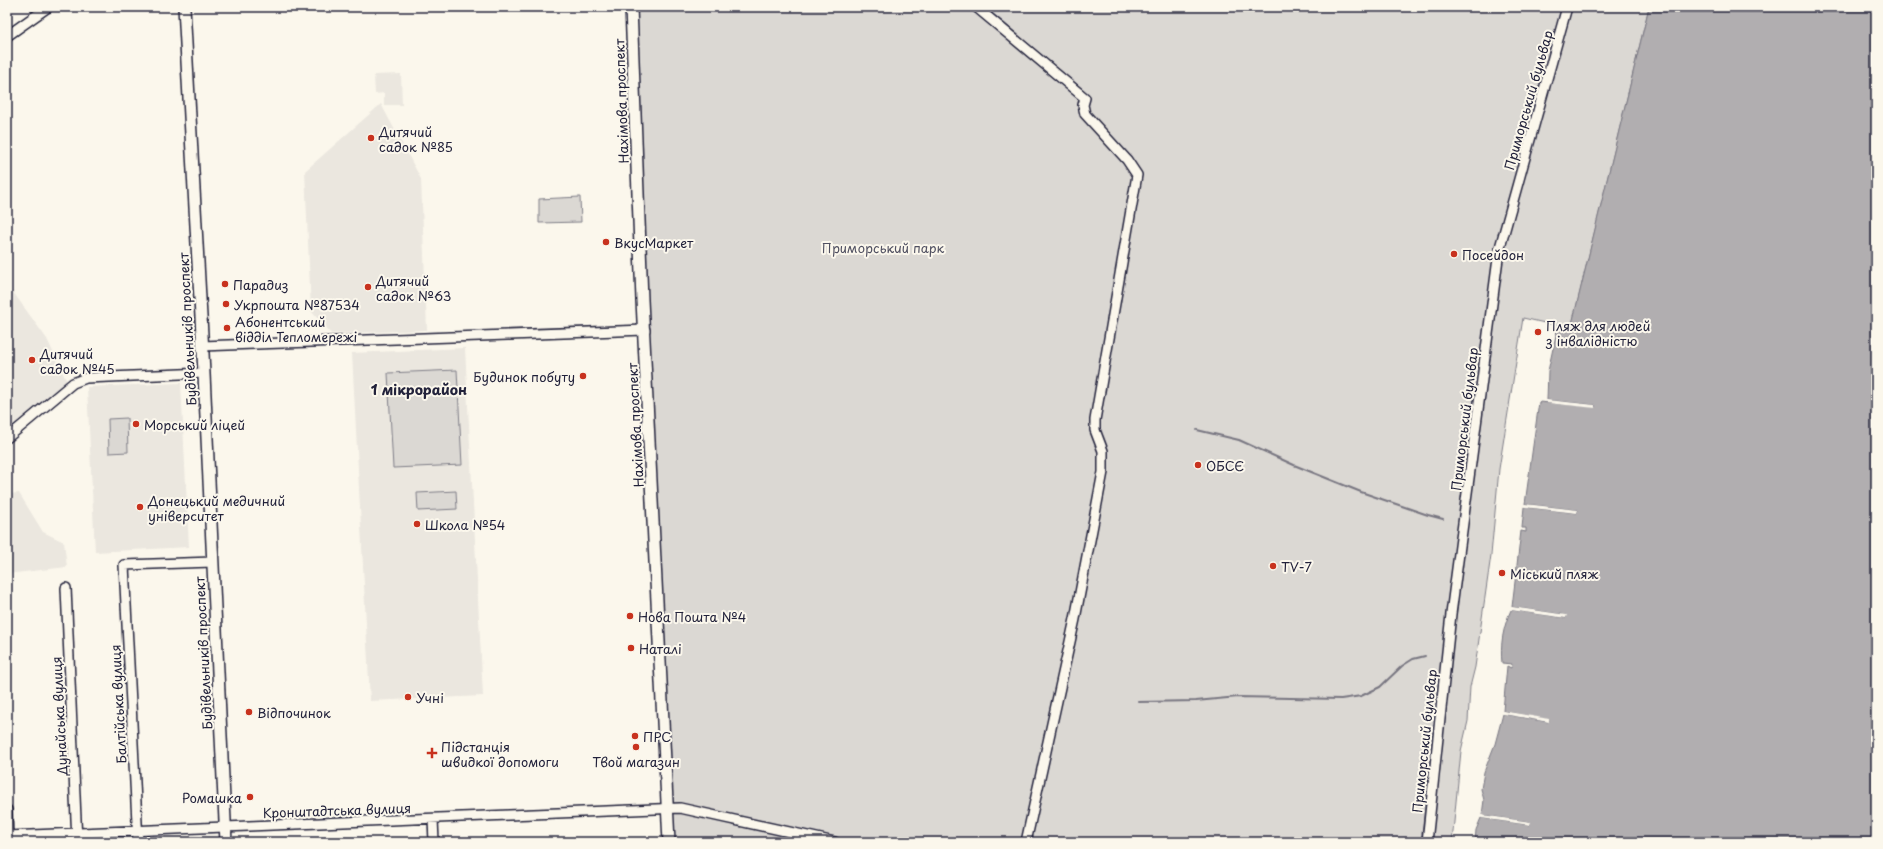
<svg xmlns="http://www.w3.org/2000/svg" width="1883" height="849" viewBox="0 0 1883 849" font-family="'Playpen Sans',sans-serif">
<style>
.built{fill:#ebe7df}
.green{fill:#dbd8d3;stroke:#7e7d87}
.water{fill:#b1aeb0;stroke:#787681}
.pier{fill:#fbf7ec}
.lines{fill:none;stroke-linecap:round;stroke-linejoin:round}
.stream{stroke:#787681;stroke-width:2}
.minor-casing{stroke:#22223b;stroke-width:12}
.major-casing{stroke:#22223b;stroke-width:14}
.minor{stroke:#fbf7ec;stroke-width:9}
.major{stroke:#fbf7ec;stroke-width:11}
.poi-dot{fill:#c8321e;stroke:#fbf7ec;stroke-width:1.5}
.labels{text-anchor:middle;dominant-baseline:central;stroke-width:4;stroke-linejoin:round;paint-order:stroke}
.street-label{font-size:13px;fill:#22223b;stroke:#fbf7ec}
.poi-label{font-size:13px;fill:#22223b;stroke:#fbf7ec;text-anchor:start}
.park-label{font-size:13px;fill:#505061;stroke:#fbf7ec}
.neighbourhood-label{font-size:14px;font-weight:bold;fill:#22223b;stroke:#fbf7ec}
</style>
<rect width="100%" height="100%" fill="#fbf7ec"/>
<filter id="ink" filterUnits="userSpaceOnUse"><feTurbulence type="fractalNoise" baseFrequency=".025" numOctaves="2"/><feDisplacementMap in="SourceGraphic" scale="8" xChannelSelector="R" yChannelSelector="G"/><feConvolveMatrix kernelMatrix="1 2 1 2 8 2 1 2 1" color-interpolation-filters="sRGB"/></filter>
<g filter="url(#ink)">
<path class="built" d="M401,74L402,105H384V93L375,94L374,75Z
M381,104L421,179L427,330L331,334L311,311L305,171Z
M13,292L47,339L67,382L7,434V297Z
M465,348L483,696L370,701L352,353Z
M181,383L189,547L95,552L87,387Z
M19,493L43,532L64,542L67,567L7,574V494Z
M532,838V842H480V840Z"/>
<path class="green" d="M633,7H975L1082,96L1084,90L985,7H1563L1495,250L1447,612L1421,842H669Z
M1572,7H1649L1571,329L1523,318L1499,469L1491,555L1475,667L1470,687L1468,721L1461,751L1452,842H1430L1455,615L1503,252Z
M580,197L581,222L539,223V199Z
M457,370L462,465L393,468L388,373Z
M127,418L128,452L109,453L108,419Z
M456,491L457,509L418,511L417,493Z"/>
<path class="water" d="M1649,7H1865L1876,12V842H1475L1476,830L1481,818L1530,825V822L1482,815L1484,800L1481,789L1484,772L1495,744L1503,714L1548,722L1549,720L1503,711L1507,666L1511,668L1512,664L1502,663C1500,645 1503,627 1511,610L1566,618V615L1512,607L1521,531L1526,532V528H1522L1524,507L1577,513L1578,510L1525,504L1539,402L1595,407V405L1547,400L1548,371L1558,326L1571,328Z"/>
<path class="pier" d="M1547,400L1595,405V408L1547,403Z
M1525,504L1578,510L1577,513L1524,507Z
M1512,607L1567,615L1566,618L1511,610Z
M1503,711L1549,719V722L1503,714Z
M1482,815L1531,822L1530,825L1481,818Z"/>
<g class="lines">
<path class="stream" d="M1197,430L1239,440L1294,465L1361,492L1428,515L1443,519
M1138,702L1196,701L1238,697L1341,699L1361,696L1380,687L1402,666L1413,659L1425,656"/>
<defs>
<path id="minor" d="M976,7L1085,98L1083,105L1085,114L1127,160L1137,175L1095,420V430L1103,451V472L1075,619L1026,842
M7,36L48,7
M202,346L645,330
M7,438L73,383L86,378L204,373
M66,588L77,842
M7,810L8,841
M433,819L434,842
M7,836L680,808L835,842
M138,842L124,565L213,562
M1427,842L1451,614L1499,251L1567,7"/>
<path id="major" d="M184,7L203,353L226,842
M631,7L642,300L669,842"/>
</defs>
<use href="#minor" class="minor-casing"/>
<use href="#major" class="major-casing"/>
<use href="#minor" class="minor"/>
<use href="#major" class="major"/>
</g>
</g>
<g class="poi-dot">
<circle cx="371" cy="138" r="4"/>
<circle cx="606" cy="242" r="4"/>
<circle cx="1454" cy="254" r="4"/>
<circle cx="225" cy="284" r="4"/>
<circle cx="368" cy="287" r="4"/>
<circle cx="226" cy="304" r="4"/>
<circle cx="227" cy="328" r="4"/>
<circle cx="1538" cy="332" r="4"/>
<circle cx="32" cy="360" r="4"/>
<circle cx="583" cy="376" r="4"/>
<circle cx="136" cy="424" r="4"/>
<circle cx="1198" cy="465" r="4"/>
<circle cx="140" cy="507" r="4"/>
<circle cx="417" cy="524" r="4"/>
<circle cx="1273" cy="566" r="4"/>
<circle cx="1502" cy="573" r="4"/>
<circle cx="630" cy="616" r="4"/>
<circle cx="631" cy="648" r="4"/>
<circle cx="408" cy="697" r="4"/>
<circle cx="249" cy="712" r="4"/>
<circle cx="635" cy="736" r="4"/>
<circle cx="636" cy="747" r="4"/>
<path d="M430 747h4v4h4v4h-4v4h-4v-4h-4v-4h4z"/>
<circle cx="250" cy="797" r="4"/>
</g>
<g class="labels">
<g class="street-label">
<text transform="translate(1528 100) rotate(-74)">Приморський бульвар</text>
<text transform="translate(621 101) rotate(-92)">Нахімова проспект</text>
<text transform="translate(187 329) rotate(-93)">Будівельників проспект</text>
<text transform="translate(1464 419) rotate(-83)">Приморський бульвар</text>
<text transform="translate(635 425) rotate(-93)">Нахімова проспект</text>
<text transform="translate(203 653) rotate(-93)">Будівельників проспект</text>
<text transform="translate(118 704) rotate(-93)">Балтійська вулиця</text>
<text transform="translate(59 716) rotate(-93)">Дунайська вулиця</text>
<text transform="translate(1424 741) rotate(-84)">Приморський бульвар</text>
<text transform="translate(337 810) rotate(-2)">Кронштадтська вулиця</text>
</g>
<g class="poi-label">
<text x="379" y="131">Дитячий<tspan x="379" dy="15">садок №85</tspan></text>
<text x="614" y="242">ВкусМаркет</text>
<text x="1462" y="254">Посейдон</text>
<text x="376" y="280">Дитячий<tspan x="376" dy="15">садок №63</tspan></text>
<text x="233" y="284">Парадиз</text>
<text x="234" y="304">Укрпошта №87534</text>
<text x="235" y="321">Абонентський<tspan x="235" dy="15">відділ Тепломережі</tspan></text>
<text x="1546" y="325">Пляж для людей<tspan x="1546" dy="15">з інвалідністю</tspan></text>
<text x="40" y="353">Дитячий<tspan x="40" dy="15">садок №45</tspan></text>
<text x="575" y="376" text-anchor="end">Будинок побуту</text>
<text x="144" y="424">Морський ліцей</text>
<text x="1206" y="465">ОБСЄ</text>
<text x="148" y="500">Донецький медичний<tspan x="148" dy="15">університет</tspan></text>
<text x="425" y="524">Школа №54</text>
<text x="1281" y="566">TV-7</text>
<text x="1510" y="573">Міський пляж</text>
<text x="638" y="616">Нова Пошта №4</text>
<text x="639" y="648">Наталі</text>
<text x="416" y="697">Учні</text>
<text x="257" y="712">Відпочинок</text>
<text x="643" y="736">ПРС</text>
<text x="441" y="746">Підстанція<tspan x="441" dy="15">швидкої допомоги</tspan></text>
<text x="636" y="761" text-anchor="middle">Твой магазин</text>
<text x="242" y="797" text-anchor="end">Ромашка</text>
</g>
<g class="park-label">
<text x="883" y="247">Приморський парк</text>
</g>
<g class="neighbourhood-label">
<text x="419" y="389">1 мікрорайон</text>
</g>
</g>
<rect width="1883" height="849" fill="none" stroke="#fbf7ec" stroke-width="24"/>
<rect x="12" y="12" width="1859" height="825" fill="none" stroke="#22223b" stroke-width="1.5" filter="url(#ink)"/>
</svg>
